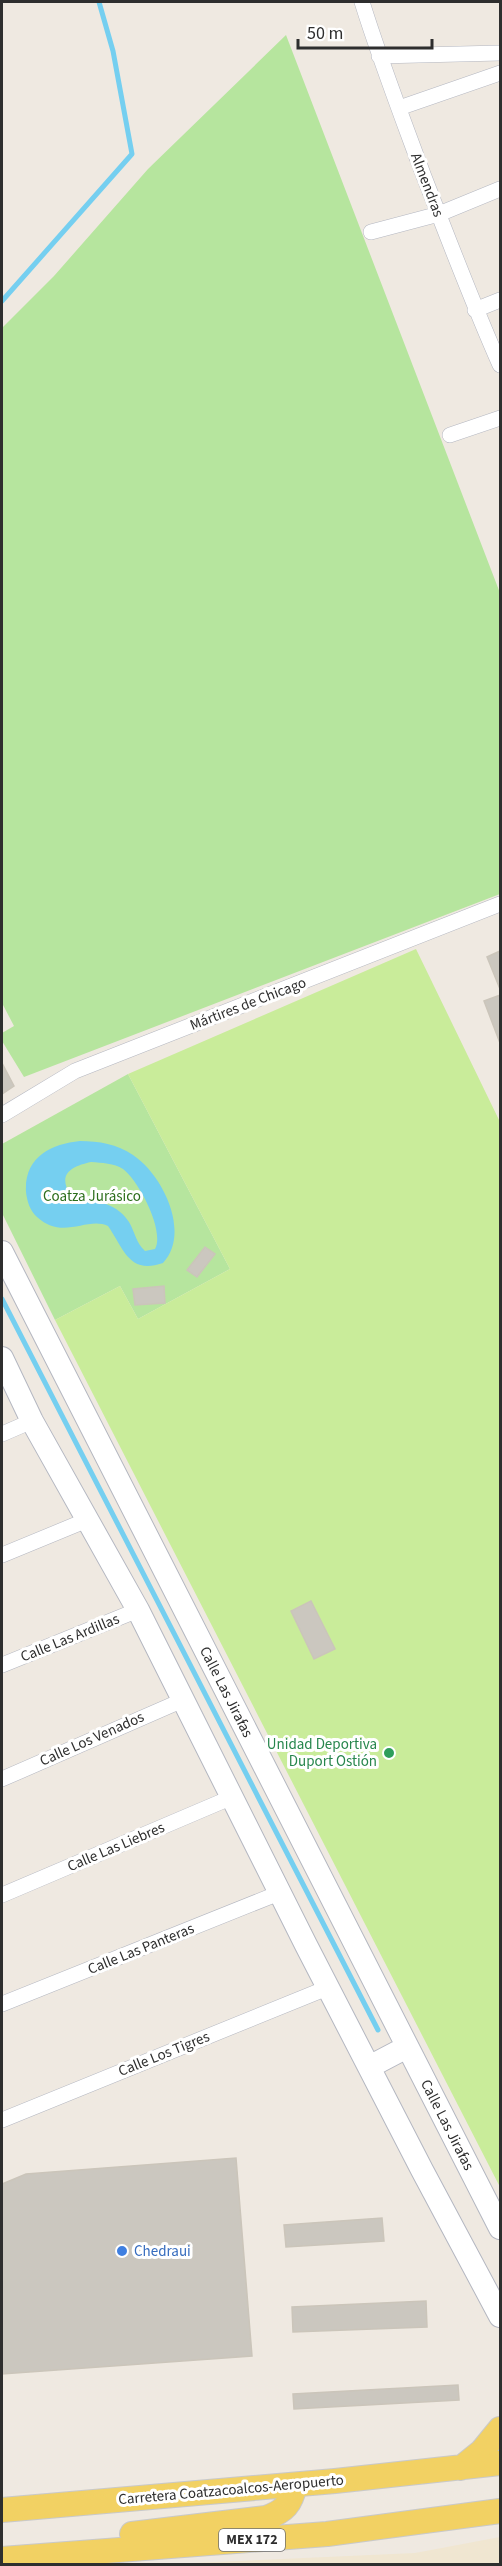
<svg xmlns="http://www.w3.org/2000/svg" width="502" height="2566" viewBox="0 0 502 2566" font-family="'Source Sans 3',sans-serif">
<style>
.education{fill:#f0e6d1}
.green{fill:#b6e59e}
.pitch{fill:#c9ec9a}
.water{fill:#75cff0;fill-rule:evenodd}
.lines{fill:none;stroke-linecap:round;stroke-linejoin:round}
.stream{stroke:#75cff0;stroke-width:5}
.building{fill:#cbc7bf;stroke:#cbc5ba;stroke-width:1.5}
.street-casing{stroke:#b4b7c1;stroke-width:16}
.secondary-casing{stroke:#b4b7c1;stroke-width:24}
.primary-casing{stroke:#c9c9c9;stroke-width:26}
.street{stroke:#fff;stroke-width:15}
.secondary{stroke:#fff;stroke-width:22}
.primary{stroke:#f2d163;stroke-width:24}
.leisure-dot{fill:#2e9e5b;stroke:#fff;stroke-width:2}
.shop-dot{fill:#3f7fe0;stroke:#fff;stroke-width:2}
.labels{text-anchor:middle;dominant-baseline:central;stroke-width:6;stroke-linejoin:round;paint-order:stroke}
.shield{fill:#fff;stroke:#6d6d6d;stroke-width:1.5}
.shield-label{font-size:14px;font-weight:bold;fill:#2e2e2e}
.street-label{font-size:15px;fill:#2e2e2e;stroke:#fff}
.park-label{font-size:15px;fill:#2c6e1b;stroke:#fff}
.leisure-label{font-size:15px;fill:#27864d;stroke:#fff;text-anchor:end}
.shop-label{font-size:15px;fill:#366cbe;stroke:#fff;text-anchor:start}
</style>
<rect width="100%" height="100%" fill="#efe9e1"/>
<path class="education" d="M500,2537V2564H170L415,2553Z"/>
<path class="green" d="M286,35L500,593V894L24,1077L2,1041V1033L14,1026L2,1003V328L54,276L148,169Z
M128,1074L230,1269L138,1319L120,1286L55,1320L2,1213V1144Z"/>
<path class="pitch" d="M416,949L500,1122V2187L55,1320L120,1286L138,1319L230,1269L128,1074Z"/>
<path class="water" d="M80,1141C99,1141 117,1144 133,1155C163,1175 191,1233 163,1263C129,1275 124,1249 108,1226C87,1216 63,1241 37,1217C30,1211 27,1201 26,1192C24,1157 51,1144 80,1141ZM91,1162C102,1163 114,1163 123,1169C139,1181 165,1231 155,1249L145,1251C136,1243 135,1232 129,1222C114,1199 92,1203 70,1194C57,1173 73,1166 91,1162Z"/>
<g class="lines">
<path class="stream" d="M2,301L132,154L113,51L99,2
M2,1299L378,2030"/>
</g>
<path class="building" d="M500,951V989L487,957Z
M500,995V1043L484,1001Z
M2,1063L14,1086L2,1094Z
M205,1247L215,1254L197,1277L187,1270Z
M164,1286L165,1303L135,1305L133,1289Z
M311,1601L335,1649L314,1659L291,1611Z
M236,2158L252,2356L2,2374V2184L26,2174Z
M382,2218L384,2241L286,2247L284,2225Z
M426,2301L427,2327L293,2332L292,2307Z
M458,2385L459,2400L294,2409L293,2394Z"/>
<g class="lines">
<defs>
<path id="street" d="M362,2C380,60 402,117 423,174C448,238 472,302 500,365
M379,56L500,53
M399,108L500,73
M371,232L439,214L500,189
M475,310L500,300
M450,435L500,418
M2,1115L75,1071L500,904
M2,1434L32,1421
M2,1555L87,1520
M2,1665L138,1610
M2,1779L183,1700
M2,1895L230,1798
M2,2004L279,1893
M2,2120L327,1988"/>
<path id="secondary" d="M2,1252L500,2228
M2,1358L32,1421L138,1610L306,1945L422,2170L500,2316
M369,2067L407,2047"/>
<path id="primary" d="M461,2468L482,2451L500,2429
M2,2510L335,2481L500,2463
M132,2534L266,2518C285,2511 291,2504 295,2485
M2,2559L327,2534L500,2511"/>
</defs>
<use href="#street" class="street-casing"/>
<use href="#secondary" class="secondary-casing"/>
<use href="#primary" class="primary-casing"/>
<use href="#street" class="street"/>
<use href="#secondary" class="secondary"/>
<use href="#primary" class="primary"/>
</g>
<circle class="leisure-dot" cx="389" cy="1753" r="6"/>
<circle class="shop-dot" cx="122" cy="2251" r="6"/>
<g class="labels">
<rect class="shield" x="219" y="2529" width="66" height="22" rx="4.5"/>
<g class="shield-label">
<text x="252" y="2540">MEX 172</text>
</g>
<g class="street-label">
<text transform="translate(427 185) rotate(69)">Almendras</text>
<text transform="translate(248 1004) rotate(-21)">Mártires de Chicago</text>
<text transform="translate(70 1638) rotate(-22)">Calle Las Ardillas</text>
<text transform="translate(226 1692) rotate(63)">Calle Las Jirafas</text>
<text transform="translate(92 1739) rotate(-24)">Calle Los Venados</text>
<text transform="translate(116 1847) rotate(-23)">Calle Las Liebres</text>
<text transform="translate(141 1949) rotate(-22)">Calle Las Panteras</text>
<text transform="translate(164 2054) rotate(-22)">Calle Los Tigres</text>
<text transform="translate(447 2125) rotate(63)">Calle Las Jirafas</text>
<text transform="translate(231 2490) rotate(-5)">Carretera Coatzacoalcos-Aeropuerto</text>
</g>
<g class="park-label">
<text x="92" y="1196">Coatza Jurásico</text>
</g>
<g class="leisure-label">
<text x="377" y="1744">Unidad Deportiva<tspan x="377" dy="17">Duport Ostión</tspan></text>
</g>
<g class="shop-label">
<text x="134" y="2251">Chedraui</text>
</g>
</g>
<rect width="502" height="2566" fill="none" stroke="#2e2e2e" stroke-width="6"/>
<path d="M298 39v9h134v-9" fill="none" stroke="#2e2e2e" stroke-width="3"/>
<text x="307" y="39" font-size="18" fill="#2e2e2e" stroke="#ffffff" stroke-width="4.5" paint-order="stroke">50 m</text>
</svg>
